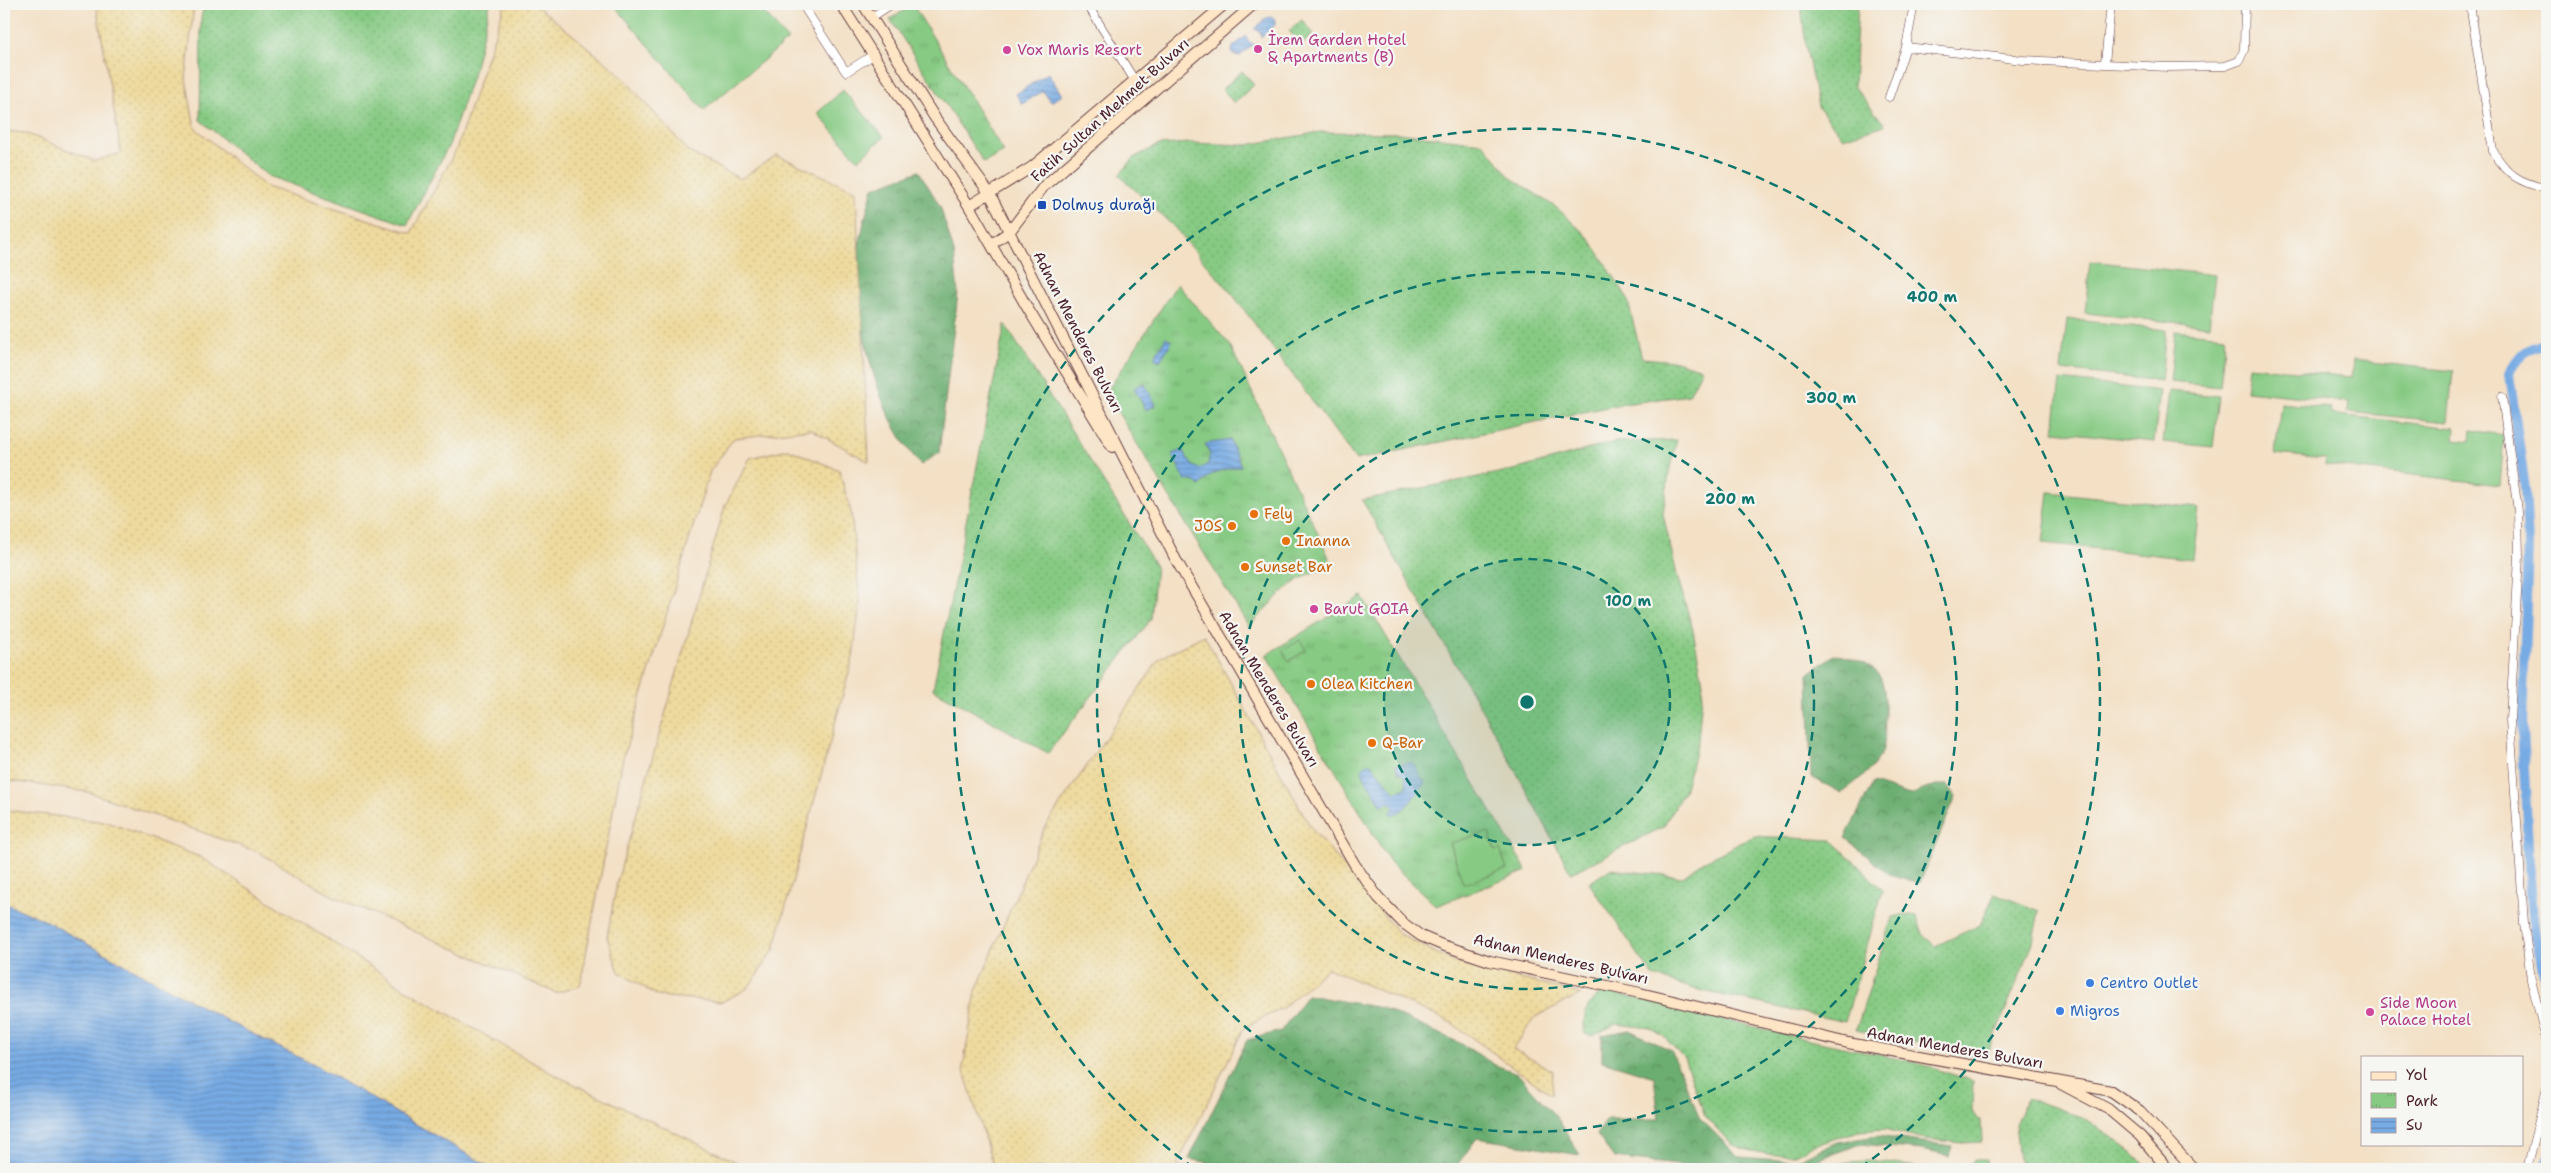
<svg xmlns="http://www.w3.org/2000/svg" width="2551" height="1173" viewBox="0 0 2551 1173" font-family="'Shantell Sans',sans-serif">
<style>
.grass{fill:url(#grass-dots);stroke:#687457}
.forest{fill:url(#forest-crowns);stroke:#5b664e}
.sand{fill:url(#sand-dots);stroke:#9c7c64}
.park{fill:url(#park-tufts);stroke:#687457}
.pitch{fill:#86ca83;stroke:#687457}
.water{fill:url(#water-rules);stroke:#606588}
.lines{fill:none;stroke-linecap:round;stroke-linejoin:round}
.canal{stroke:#77abe4;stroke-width:10}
.minor-casing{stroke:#633c42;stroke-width:9}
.secondary-casing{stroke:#633c42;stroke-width:12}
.minor{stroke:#fff;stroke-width:8}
.secondary{stroke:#fde5c5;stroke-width:10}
.ring{fill:none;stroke:#0f766e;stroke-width:2.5;stroke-dasharray:9 6}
.hotel-dot{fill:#d1479c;stroke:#f6f6f2;stroke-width:2}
.transit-dot{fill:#1a4fb4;stroke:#f6f6f2;stroke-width:2}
.food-dot{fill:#e8710a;stroke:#f6f6f2;stroke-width:2}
.shop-dot{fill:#3f7fe0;stroke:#f6f6f2;stroke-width:2}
.labels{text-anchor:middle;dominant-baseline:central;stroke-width:4.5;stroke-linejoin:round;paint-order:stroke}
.hotel-label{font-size:15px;fill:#b23c85;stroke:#f6f6f2;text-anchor:start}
.street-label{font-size:15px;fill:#4a1f2b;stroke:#f6f6f2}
.transit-label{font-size:15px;fill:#164399;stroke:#f6f6f2;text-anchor:start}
.food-label{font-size:15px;fill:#c56008;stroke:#f6f6f2;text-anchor:start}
.shop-label{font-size:15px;fill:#366cbe;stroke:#f6f6f2;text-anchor:start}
.centre{fill:#0f766e;stroke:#f6f6f2;stroke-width:2.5}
.ring-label{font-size:15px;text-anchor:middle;font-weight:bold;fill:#0f766e;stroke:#f6f6f2;stroke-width:4.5;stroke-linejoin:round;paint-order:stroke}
</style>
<defs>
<pattern id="grass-dots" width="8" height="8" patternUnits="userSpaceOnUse" patternTransform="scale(1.25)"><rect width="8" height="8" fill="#86ca83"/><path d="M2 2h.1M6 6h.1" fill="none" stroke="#75ad71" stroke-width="1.8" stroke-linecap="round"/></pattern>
<pattern id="forest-crowns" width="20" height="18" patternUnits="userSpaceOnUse" patternTransform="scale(1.25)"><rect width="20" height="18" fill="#6cae71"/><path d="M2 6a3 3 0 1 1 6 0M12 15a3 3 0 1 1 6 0" fill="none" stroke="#5b8d5d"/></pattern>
<pattern id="sand-dots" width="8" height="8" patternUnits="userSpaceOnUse" patternTransform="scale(1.25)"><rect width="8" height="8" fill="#eeda9e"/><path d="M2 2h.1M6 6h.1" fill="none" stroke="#cebb88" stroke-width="1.8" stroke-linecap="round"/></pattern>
<pattern id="park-tufts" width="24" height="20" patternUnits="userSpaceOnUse" patternTransform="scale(1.25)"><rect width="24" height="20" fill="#86ca83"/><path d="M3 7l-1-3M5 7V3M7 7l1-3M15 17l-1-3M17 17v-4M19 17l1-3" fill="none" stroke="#75ad71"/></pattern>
<pattern id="water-rules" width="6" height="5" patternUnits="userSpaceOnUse" patternTransform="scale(1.25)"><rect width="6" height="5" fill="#77abe4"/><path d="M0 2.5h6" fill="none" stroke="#648bb9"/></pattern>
</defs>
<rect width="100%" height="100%" fill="#f6f6f2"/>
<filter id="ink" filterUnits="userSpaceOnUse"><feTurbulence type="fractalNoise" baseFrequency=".02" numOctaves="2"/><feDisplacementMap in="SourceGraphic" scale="10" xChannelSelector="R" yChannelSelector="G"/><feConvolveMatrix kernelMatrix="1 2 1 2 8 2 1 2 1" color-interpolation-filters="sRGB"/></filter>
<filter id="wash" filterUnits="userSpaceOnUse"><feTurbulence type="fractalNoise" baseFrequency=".0096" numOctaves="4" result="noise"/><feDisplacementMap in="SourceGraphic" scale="20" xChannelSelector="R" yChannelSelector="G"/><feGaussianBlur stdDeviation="1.12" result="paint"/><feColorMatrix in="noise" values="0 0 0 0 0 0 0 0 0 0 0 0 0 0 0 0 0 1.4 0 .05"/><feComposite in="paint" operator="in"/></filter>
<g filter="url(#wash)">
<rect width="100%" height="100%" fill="#f3e0c5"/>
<path class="grass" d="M205,4H490L475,67L449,145L407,225L268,176L200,120L201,17Z
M1801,4H1858L1854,86L1885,125L1843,138L1818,107L1806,48Z
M1302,20L1314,34L1301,45L1289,31Z
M1242,71L1254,85L1234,103L1222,89Z
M1320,132L1399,133L1483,143L1510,177L1557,208L1589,238L1627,297L1642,358L1676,361L1702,369L1689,395L1617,405L1356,460L1233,295L1173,226L1119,175L1135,157L1159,145L1190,143L1247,145Z
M1005,324L1156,566L1151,619L1048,753L933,689Z
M1677,440L1670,467L1663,514L1677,575L1693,630L1703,683L1698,742L1684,791L1663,827L1571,873L1500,742L1362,500L1518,469L1614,442Z
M1754,836L1832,840L1883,890L1845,1022L1694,989L1653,976L1589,883L1610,869L1683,877L1701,863Z
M1995,893L2039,911L2032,946L1986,1057L1856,1030L1892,917L1906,914L1916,916L1924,936L1935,946L1980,925Z
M1605,991L1805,1039L1917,1063L1973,1081L1972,1111L1976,1119L1981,1120L1982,1142L1963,1143L1925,1139L1885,1129L1859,1131L1811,1146L1795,1155H1773L1747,1150L1731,1144L1705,1116L1684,1058L1663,1036L1650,1028L1616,1024L1592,1036L1585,1034C1582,1015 1587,1000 1605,991Z
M2027,1098L2085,1118L2133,1153L2149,1169H2020L2015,1124Z"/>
<path class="forest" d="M919,171L940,206L954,252L958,293L939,453L921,465C887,427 872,376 862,327C860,316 856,304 855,293C854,258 864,221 873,188Z
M1835,654C1879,666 1886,670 1885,717C1884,727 1886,742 1882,752C1875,769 1856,781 1842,793L1811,777L1808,674Z
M1873,783L1910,795L1936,785H1948L1956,796L1920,883L1889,874L1845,838Z
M1307,995L1382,1008L1460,1043L1495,1065L1517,1073L1558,1119L1580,1155L1477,1138L1454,1169H1241L1189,1159L1247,1040L1281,1031Z
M1629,1030L1671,1050L1700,1118L1739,1157L1795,1161L1837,1142L1877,1136L1952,1146L1949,1156L1921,1150L1861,1144L1790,1169H1714L1614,1158L1597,1135L1607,1119H1659L1654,1077L1602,1061V1035Z"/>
<path class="sand" d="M106,4H194L186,79L195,128L266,187L411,233L456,150L505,4H535L619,73L689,152L740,179L777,155L856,191L869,462L811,429L734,438L710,471L623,758L580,986L556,993L333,896L258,852L88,792L4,780V131L25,133L95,161L121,153L97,9Z
M788,449L839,470L851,512L860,602L853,657L774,950L748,988L722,1002L658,996L619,972L607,937L618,878L725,506L750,458Z
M1204,635L1310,826L1399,934L1454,962L1581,994L1535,1017L1513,1049L1553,1071L1552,1095L1450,1022L1328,968L1282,1008L1244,1028L1177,1165L1196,1169H994L963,1068L976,991L1045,827L1160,658Z
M4,810L107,822L200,857L410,992L553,1074L751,1169H493L316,1066L235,1025L42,919L4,903Z"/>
<path class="park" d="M913,5L1004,152L984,163L890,19Z
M1177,284L1230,345L1333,566C1294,574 1274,600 1249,627L1106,393Z
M1362,596L1527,871L1436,906L1390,862L1266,655Z
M1975,1160H1986L1987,1169H1959L1967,1167Z
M1868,1161L1937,1169H1822L1847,1162Z"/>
<path class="pitch" d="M613,4H757L788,40L704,110Z
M843,90L884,137L858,160L817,113Z
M2090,261L2215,275L2209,326L2085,313Z
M2067,319L2166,330L2161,381L2061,370Z
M2175,331L2225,336L2220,387L2170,382Z
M2353,360L2453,371L2448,422L2348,412L2349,402L2246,391L2249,366L2351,377Z
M2060,380L2160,391L2154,442L2054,431Z
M2169,391L2219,396L2213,447L2163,442Z
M2281,403L2331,408L2330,414L2455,428L2454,439L2470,441L2471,430L2504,435L2500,485L2325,465V459L2275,454Z
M2049,492L2199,508L2193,559L2043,543Z
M1300,640L1306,650L1289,661L1282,651Z
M1489,832L1495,851L1500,849L1507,869L1463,884L1450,843Z"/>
<path class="water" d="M1271,17L1275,20V25L1261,37L1260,31L1254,29L1266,18Z
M1246,36L1248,42L1254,44L1240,56L1234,55L1232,52L1233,47Z
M1048,73L1062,95L1051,102L1043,91L1022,104L1016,94Z
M1166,337L1172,341L1160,361L1154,358Z
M1144,383L1156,405L1146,410L1134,388Z
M1230,440L1241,466C1224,469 1211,471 1200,486L1196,482L1185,480L1172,454L1182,450L1193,466L1199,469L1208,464L1210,454L1205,444Z
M1369,762L1395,792L1406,788C1407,780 1406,775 1398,772L1396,765L1412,762L1425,783C1416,792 1405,816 1390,814L1394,808L1390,802L1381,805C1375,791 1365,783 1362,769Z
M4,903L42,919L235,1025L316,1066L493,1169H4Z"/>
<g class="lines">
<path class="canal" d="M2547,344C2527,348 2518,355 2509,374L2525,488L2528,544L2522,727L2529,865L2534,928L2547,988
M2544,1169L2547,1160"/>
</g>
</g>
<g filter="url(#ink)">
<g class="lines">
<defs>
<path id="minor" d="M802,4L846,72L873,55
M1087,4L1135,81
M2470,4L2493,151C2508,176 2519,182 2547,189
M872,17L892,4
M1906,47L2023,60L2168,67L2225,66L2239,61L2244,50L2245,4
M2105,63L2111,4
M1889,97L1906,47L1914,4
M2502,397L2518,511L2519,557L2510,720L2524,923L2531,980L2547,1043
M2527,1169L2547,1088"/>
<path id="secondary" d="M841,4L969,206L1028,309L1112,447
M863,4L935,118L990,194L1176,560L1355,865L1378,897L1403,923L1421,936L1442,945L1490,961L1640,993L1848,1043L2111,1091L2140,1111L2194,1169
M969,206L1032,167L1225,4
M992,244L1010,231L1044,186L1254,4
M2061,1084L2108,1109L2140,1136L2168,1169"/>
</defs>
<use href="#minor" class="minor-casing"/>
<use href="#secondary" class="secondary-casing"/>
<use href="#minor" class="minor"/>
<use href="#secondary" class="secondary"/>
</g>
</g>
<circle cx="1527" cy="702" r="143" fill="#0f766e" fill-opacity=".12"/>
<g class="ring">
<circle cx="1527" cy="702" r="143"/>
<circle cx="1527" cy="702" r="287"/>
<circle cx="1527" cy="702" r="430"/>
<path d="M1194 1168A573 573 0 1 1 1860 1168"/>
</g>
<g class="hotel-dot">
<circle cx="1258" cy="49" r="5"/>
<circle cx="1007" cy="50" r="5"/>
<circle cx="1314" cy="609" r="5"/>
<circle cx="2370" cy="1012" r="5"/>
</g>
<rect class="transit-dot" x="1037" y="200" width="10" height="10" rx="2.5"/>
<g class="food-dot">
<circle cx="1254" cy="514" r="5"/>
<circle cx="1232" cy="526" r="5"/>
<circle cx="1286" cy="541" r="5"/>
<circle cx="1245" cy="567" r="5"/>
<circle cx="1311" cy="684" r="5"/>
<circle cx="1372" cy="743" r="5"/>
</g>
<g class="shop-dot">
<circle cx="2090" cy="983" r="5"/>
<circle cx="2060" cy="1011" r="5"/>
</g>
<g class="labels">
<g class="hotel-label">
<text x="1268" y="40">İrem Garden Hotel<tspan x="1268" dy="17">&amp; Apartments (B)</tspan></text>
<text x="1017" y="50">Vox Maris Resort</text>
<text x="1324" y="609">Barut GOIA</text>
<text x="2380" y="1003">Side Moon<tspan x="2380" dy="17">Palace Hotel</tspan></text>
</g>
<g class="street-label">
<text transform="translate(1110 110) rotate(-42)">Fatih Sultan Mehmet Bulvarı</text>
<text transform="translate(1078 332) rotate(63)">Adnan Menderes Bulvarı</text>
<text transform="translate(1269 689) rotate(59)">Adnan Menderes Bulvarı</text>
<text transform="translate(1561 959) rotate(13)">Adnan Menderes Bulvarı</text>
<text transform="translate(1955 1048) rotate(10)">Adnan Menderes Bulvarı</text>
</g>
<g class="transit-label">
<text x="1052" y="205">Dolmuş durağı</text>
</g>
<g class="food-label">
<text x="1264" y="514">Fely</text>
<text x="1222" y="526" text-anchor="end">JOS</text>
<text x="1296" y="541">Inanna</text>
<text x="1255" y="567">Sunset Bar</text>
<text x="1321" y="684">Olea Kitchen</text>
<text x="1382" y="743">Q-Bar</text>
</g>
<g class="shop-label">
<text x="2100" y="983">Centro Outlet</text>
<text x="2070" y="1011">Migros</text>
</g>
</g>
<circle cx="1527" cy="702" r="8" class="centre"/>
<g class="ring-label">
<text x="1932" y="302">400 m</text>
<text x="1831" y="403">300 m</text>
<text x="1730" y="504">200 m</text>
<text x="1628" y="606">100 m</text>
</g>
<rect width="2551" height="1173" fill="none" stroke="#f6f6f2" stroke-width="20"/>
<rect x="2361" y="1056" width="162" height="90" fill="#f6f6f2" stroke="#b1a0a2"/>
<rect x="2371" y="1072" width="25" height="8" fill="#fde5c5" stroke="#b1a0a2"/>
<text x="2406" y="1080" font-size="15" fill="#4a1f2b">Yol</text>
<rect x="2371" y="1093" width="25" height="15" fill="url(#park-tufts)" stroke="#b1a0a2"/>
<text x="2406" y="1106" font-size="15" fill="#4a1f2b">Park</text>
<rect x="2371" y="1118" width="25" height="15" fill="url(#water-rules)" stroke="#b1a0a2"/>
<text x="2406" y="1130" font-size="15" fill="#4a1f2b">Su</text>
</svg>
